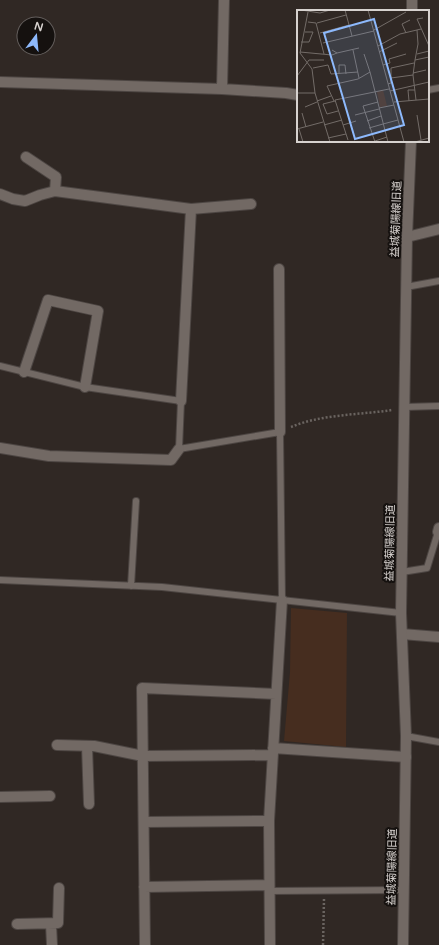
<svg xmlns="http://www.w3.org/2000/svg" width="439" height="945" viewBox="0 0 439 945" font-family="'Varela Round','Noto Sans JP',sans-serif">
<style>
.green{fill:#462d1f}
.lines{fill:none;stroke-linecap:round;stroke-linejoin:round}
.service-casing{stroke:#4d4643;stroke-width:8}
.minor-casing{stroke:#4d4643;stroke-width:12}
.tertiary-casing{stroke:#4d4643;stroke-width:12}
.path{stroke:#6a6460;stroke-width:2.5;stroke-dasharray:2 2;stroke-linecap:butt}
.service{stroke:#726964;stroke-width:6}
.minor{stroke:#726964;stroke-width:10}
.tertiary{stroke:#726964;stroke-width:10}
.labels{text-anchor:middle;dominant-baseline:central;stroke-width:4;stroke-linejoin:round;paint-order:stroke}
.street-label{font-size:11px;fill:#d7d2cf;stroke:#15110f}
.inset-road{fill:none;stroke:#736c68;stroke-width:1}
.view{fill:#8db9fc;fill-opacity:0.15;stroke:#8db9fc;stroke-width:2}
.inset-edge{fill:none;stroke:#d7d2cf;stroke-width:2}
</style>
<rect width="100%" height="100%" fill="#302824"/>
<path class="green" d="M291,608L347,613L346,747L284,741L290,672Z"/>
<g class="lines">
<defs>
<path id="service" d="M428,90L439,88
M406,287L439,281
M0,366L85,387L181,401L179,449L280,432L282,600
M404,407L439,406
M402,572L427,568L438,532H439
M0,580L162,587L401,613
M131,586L136,501
M406,736L439,742
M269,891L403,890"/>
<path id="minor" d="M0,82L222,89L286,93L298,95
M222,89L224,0
M26,157L56,177L55,191L191,209L251,204
M0,194L13,199L25,201L40,195L55,191
M407,237L439,229
M279,269L280,432
M24,372L48,300L98,311L85,387
M181,401L191,209
M0,448L49,456L171,460L179,449
M438,532L439,528
M402,634L439,637
M57,745L94,746L143,756L272,755
M87,746L89,804
M273,748L406,757
M0,797L50,796
M144,822L269,821
M144,887L269,885
M17,924L58,923L59,888
M51,924L52,945
M145,945L142,688L276,694
M270,945L269,821L282,600"/>
<path id="tertiary" d="M412,11V0
M403,945L406,736L401,613L407,237L411,141"/>
</defs>
<use href="#service" class="service-casing"/>
<use href="#minor" class="minor-casing"/>
<use href="#tertiary" class="tertiary-casing"/>
<path class="path" d="M291,427C322,414 359,415 392,410
M323,945L324,899"/>
<use href="#service" class="service"/>
<use href="#minor" class="minor"/>
<use href="#tertiary" class="tertiary"/>
</g>
<g class="labels">
<g class="street-label">
<text transform="translate(396 219) rotate(-88)">益城菊陽線旧道</text>
<text transform="translate(390 543) rotate(-89)">益城菊陽線旧道</text>
<text transform="translate(392 867) rotate(-89)">益城菊陽線旧道</text>
</g>
</g>
<g transform="translate(297 10)">
<rect width="132" height="132" fill="#302824"/>
<path d="M86,80L90,96L83,97L80,82Z" fill="#462d1f"/>
<path class="inset-road" d="M4,0L23,3L33,0M48,0L55,26M71,0L107,132M11,2L3,43L15,59L18,83L33,132M126,8L120,9L132,36M11,12L19,13L27,44M20,13L49,5M77,20L109,2M23,23L52,15M109,23L105,14L113,10M4,32H12L16,22H8M26,33L77,21M81,36L103,24L124,19M35,40L40,43L62,38M56,40L62,68M3,42L35,45L40,43M82,42L100,33M67,44L73,62M120,44L132,41M118,50L121,34L120,20M86,55L93,53L92,49L109,44M16,58L31,55L34,64L61,62M116,63L129,60M42,64V55H48L49,64M0,66L12,50H27M94,68L116,65M91,74L94,73V58L117,53M93,81L132,72M0,83H18M119,90L116,65L118,50L132,47M20,91L34,86M37,91L30,76L61,69L73,62L91,132M38,91L26,94L30,104L41,101M112,91L111,80H118M97,92L132,89M8,97L20,92M82,98L97,95M5,103L9,117M58,105L82,99M120,105L124,130M70,111L84,106M86,114L101,110M27,115L45,110M46,115L59,111M72,118L86,114M0,119L26,112M2,119L6,132M31,128L49,124M51,130L38,90L92,79M78,131L90,127M78,132L66,96L81,92M118,132L132,128"/>
<path class="view" d="M77,9L107,115L58,129L27,23Z"/>
<rect width="132" height="132" class="inset-edge"/>
</g>
<g transform="translate(36 36) rotate(16)"><circle r="19" fill="#15110f" stroke="#635e5c"/>
<path d="M0-3L7 15L0 10L-7 15Z" fill="#8db9fc"/>
<text y="-6" font-size="11" font-weight="bold" text-anchor="middle" fill="#d7d2cf">N</text>
</g>
</svg>
